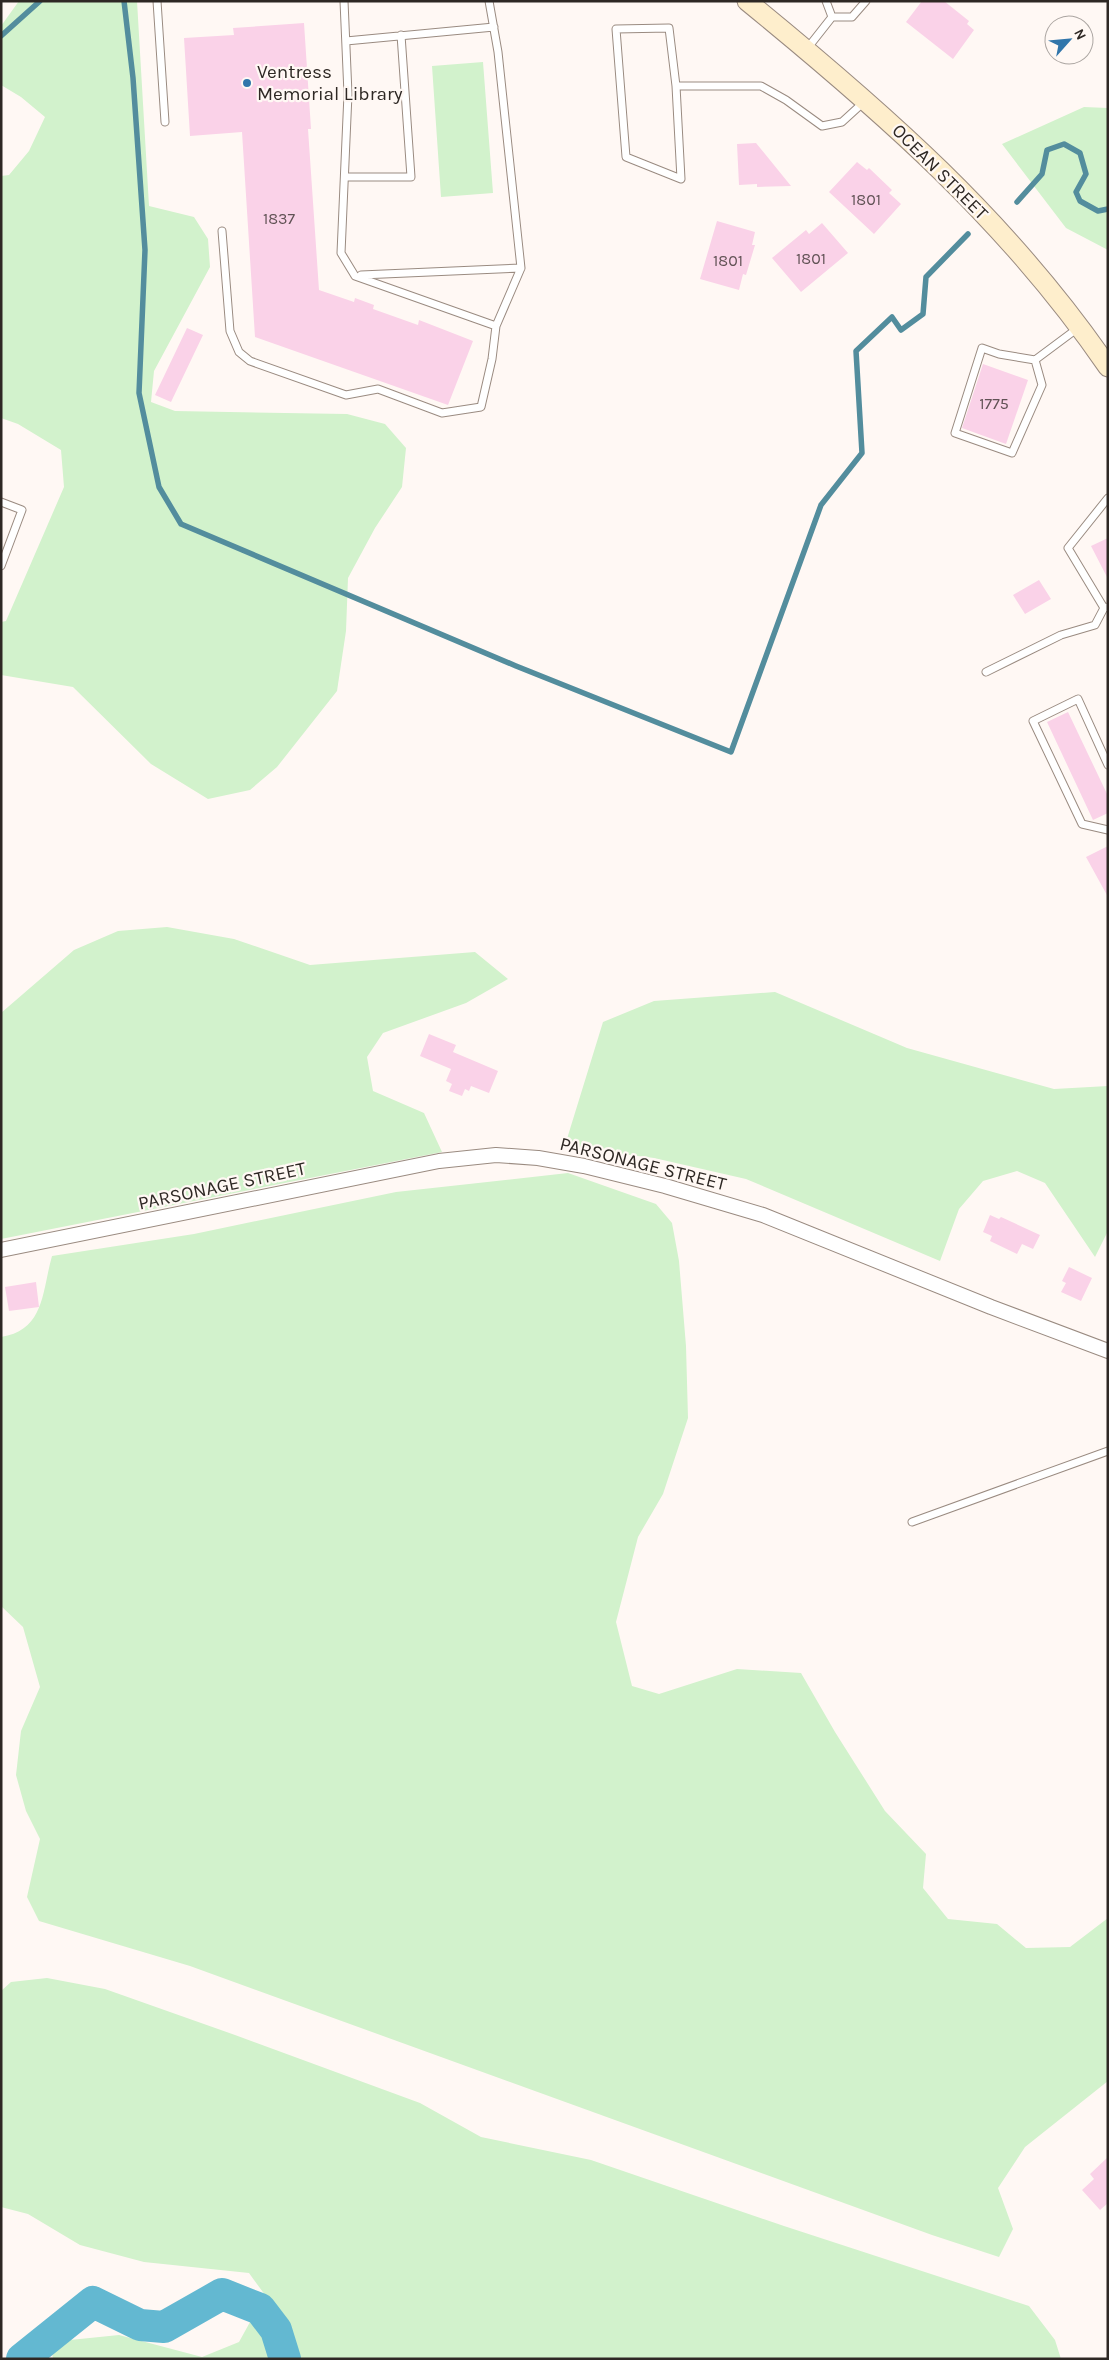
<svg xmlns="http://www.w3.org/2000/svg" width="1109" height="2360" viewBox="0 0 1109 2360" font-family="Karla,sans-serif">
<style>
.green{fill:#d2f2cc}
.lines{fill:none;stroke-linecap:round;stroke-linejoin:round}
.stream{stroke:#538d9d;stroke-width:5.5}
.river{stroke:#63b8d1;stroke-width:32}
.building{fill:#fad2e8}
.lane-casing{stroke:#9a8b81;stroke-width:9}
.street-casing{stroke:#9a8b81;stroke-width:16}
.secondary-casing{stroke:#9a8b81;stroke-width:21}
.lane{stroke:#fff;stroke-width:7}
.street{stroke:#fff;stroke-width:14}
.secondary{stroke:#feeecc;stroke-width:19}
.poi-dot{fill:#3176ab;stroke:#fff8f4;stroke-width:2}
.labels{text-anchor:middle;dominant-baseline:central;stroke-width:4.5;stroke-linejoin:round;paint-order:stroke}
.number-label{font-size:16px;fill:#615255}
.poi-label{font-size:19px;fill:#2e2824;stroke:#fff8f4;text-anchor:start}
.street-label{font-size:19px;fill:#2e2824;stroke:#fff8f4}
</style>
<rect width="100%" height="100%" fill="#fff8f4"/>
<path class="green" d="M19,1H137L149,206L194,217L208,239L210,267L154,371L151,402L175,411L347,414L385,424L406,448L402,487L375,528L348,578L346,631L337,691L277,767L250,790L208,799L151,764L73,687L1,675V622L6,621L64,487L61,450L18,424L1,418V176L9,175L29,151L45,117L21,97L1,85V26Z
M483,62L493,193L441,197L432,66Z
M1084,107L1108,108V250L1066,228L1002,144Z
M167,927L234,939L310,965L475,952L508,979L466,1003L383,1033L367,1057L373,1091L424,1113L442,1152L1,1239V1013L74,950L118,931Z
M775,992L907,1048L1054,1089L1108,1086V1231L1095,1257L1045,1183L1017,1171L983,1181L959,1209L940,1261L746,1179L654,1158L573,1148L566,1142L603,1022L654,1001Z
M568,1173L656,1204L672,1223L679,1261L686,1346L688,1418L663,1494L638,1537L616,1622L632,1686L659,1694L737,1669L801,1673L835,1732L885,1811L926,1854L923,1888L948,1919L997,1924L1026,1948L1070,1947L1108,1918V2081L1025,2147L998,2188L1013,2229L999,2257L932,2235L190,1966L39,1921L27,1897L40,1839L26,1811L16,1775L21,1731L40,1687L23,1627L1,1606V1337C45,1330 42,1291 52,1256L194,1234L396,1192Z
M47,1978L105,1989L235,2035L420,2103L481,2137L591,2160L784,2226L1029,2306L1055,2340L1061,2359H53L51,2347L70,2340L119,2335L202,2357L239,2342L265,2295L249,2273L144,2262L80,2245L28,2214L1,2207V1991L11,1982Z"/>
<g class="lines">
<path class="stream" d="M124,1L133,78L145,250L139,393L159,487L181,524L516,666L731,752L821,505L862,453L856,351L892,317L901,330L923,314L926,277L968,234
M1,36L40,1
M1017,202L1042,174L1047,150L1064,144L1080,153L1086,174L1076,192L1080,201L1098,211L1108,209"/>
<path class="river" d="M22,2359L93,2302L140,2325L164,2327L222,2294L260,2309L276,2330L285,2359"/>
</g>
<path class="building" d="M922,1H944L969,21L967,24L974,30L953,59L906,22Z
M304,23L311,129H308L319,290L354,302L355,298L374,305L373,309L418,325L419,320L473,341L448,405L255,337L242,132L190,136L184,38L234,35L233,28Z
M756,143L791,186L757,187V184L739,185L737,144Z
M857,162L867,170L869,168L892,190L889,193L901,204L874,234L829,192Z
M717,221L755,232L752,245H755L746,275L743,274L739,290L700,279Z
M822,223L848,253L801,292L772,258L806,230L809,234Z
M187,328L203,335L171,402L155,395Z
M983,364L1028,380L1006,444L962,428Z
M1108,538V579L1091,546Z
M1039,580L1051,599L1025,614L1013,595Z
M1068,712L1108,796V813L1093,820L1047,722Z
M1108,846V897L1086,857Z
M429,1034L456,1045L453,1052L498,1071L489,1093L471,1086L469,1091L465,1089L462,1096L449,1091L452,1084L446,1081L451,1069L420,1056Z
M990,1215L999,1219L1001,1217L1040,1235L1033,1249L1022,1244L1017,1254L990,1241L992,1236L983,1232Z
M1069,1267L1092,1278L1081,1301L1061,1292L1066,1283L1062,1281Z
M36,1282L39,1307L9,1311L5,1287Z
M1108,2157V2203L1100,2210L1082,2190L1094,2179L1090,2174Z"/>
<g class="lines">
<defs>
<path id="lane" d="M157,1L165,122
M344,1L348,94L341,253L355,276L496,326L521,268L498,52L489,1
M826,1L832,17
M832,17H852L866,1
M346,41L494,27
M806,50L832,17
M676,86L669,28L616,29L626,157L681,179L676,86H761L786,100L822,126L842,122L865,101
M345,177H411L401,35
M222,231L230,331L239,352L250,361L346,395L378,389L442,413L481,407L492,359L496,326
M361,275L521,268
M1035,360L999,354L982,348L955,433L1012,453L1042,385L1035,360L1078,328
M1108,498L1068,548L1104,608L1108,607
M1,502L22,510L1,566
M986,672L1061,635L1095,625L1104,608
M1108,765L1078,699L1033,721L1082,824L1108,830
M912,1522L1108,1451"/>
<path id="street" d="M1,1250L439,1161L496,1155L538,1158L584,1166L665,1186L763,1215L991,1307L1108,1351"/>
<path id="secondary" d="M747,1C883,112 1008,221 1108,367"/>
</defs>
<use href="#lane" class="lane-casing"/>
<use href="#street" class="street-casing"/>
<use href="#secondary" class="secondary-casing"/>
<use href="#lane" class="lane"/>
<use href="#street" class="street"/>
<use href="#secondary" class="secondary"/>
</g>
<circle class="poi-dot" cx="247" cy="83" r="5"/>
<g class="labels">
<g class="number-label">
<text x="866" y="199">1801</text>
<text x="279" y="218">1837</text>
<text x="811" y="258">1801</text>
<text x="728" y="260">1801</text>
<text x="994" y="403">1775</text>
</g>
<g class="poi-label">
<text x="257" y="72">Ventress<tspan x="257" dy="22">Memorial Library</tspan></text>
</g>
<g class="street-label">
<text transform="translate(940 172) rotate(45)">OCEAN STREET</text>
<text transform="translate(643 1164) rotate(14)">PARSONAGE STREET</text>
<text transform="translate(222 1186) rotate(-12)">PARSONAGE STREET</text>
</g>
</g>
<rect width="1109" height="2360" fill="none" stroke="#2e2824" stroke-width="5"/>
<g transform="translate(1069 40) rotate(63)"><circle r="24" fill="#fff8f4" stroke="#aba5a1"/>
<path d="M0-4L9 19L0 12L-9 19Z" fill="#3176ab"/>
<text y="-8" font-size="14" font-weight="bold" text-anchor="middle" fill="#2e2824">N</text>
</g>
</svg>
